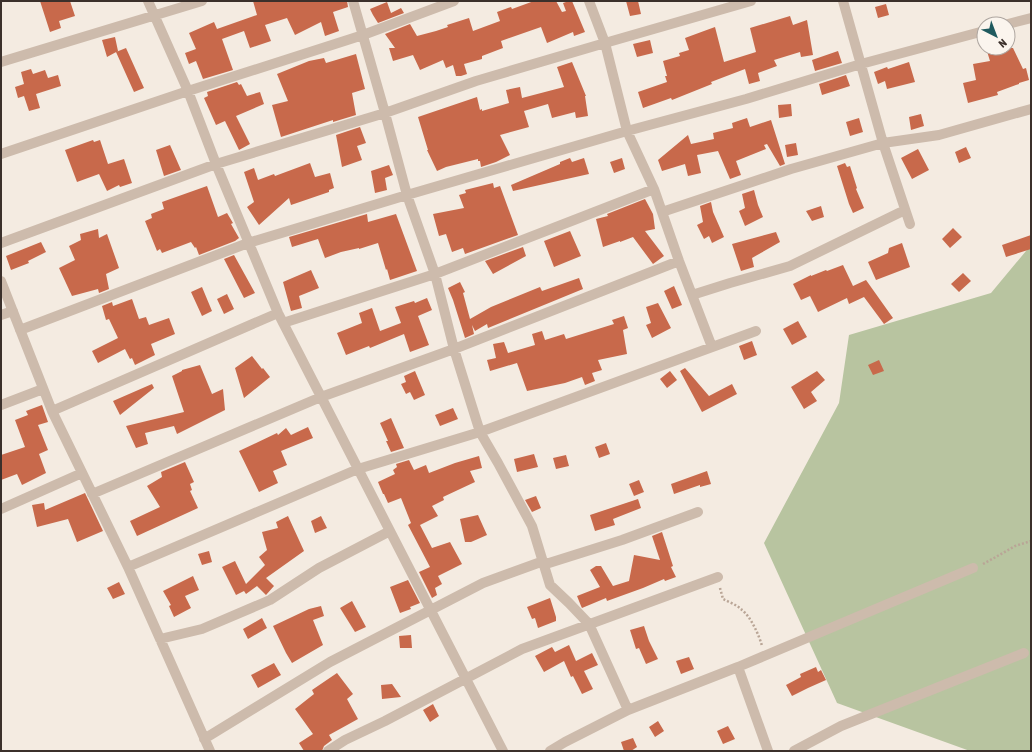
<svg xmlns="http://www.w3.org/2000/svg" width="1032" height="752" viewBox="0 0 1032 752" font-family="'Asap Condensed',sans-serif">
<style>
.green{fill:#b8c4a0}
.building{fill:#c8694b}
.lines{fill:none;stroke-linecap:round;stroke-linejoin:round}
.path{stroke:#b9a596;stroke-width:2.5;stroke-dasharray:2 2;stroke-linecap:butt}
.minor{stroke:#cdbbac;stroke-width:10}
</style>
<rect width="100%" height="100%" fill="#f4ebe1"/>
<path class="green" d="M1031,245V751H970L837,703L764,543L839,403L849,335L991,293Z"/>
<path class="building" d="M40,1H70L75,16L59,21L61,28L50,32Z
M253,1H347L348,7L333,12L339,31L325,36L321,22L295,35L287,18L265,25L271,41L250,48L244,31L222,39L233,70L203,79L196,61L189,64L185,53L196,49L189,33L214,22L217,29L257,15Z
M534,1H556L562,12L566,11L563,3L569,1H572L585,32L574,36L573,32L547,43L541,27L501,41L503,48L482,56V59L464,64L467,74L461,76H456L453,65L446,68L443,60L420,70L413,55L393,61L389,48H395L385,34L410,24L417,36L436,31L448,27L447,25L469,18L473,31L500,21L497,12L511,7L512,9Z
M626,1H638L641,14L630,16Z
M387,2L391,13L401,8L404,13L378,23L373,15L370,9Z
M886,4L889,15L878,18L875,7Z
M790,16L793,25L807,20L813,55L801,57L800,52L774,60L777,66L758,73L760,81L749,84L745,69L711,82L712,84L672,100L671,98L643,108L638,92L667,82L665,76H667L663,61L680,56L679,53L689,50L685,38L704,31L715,27L724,62L756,52L750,28Z
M115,37L118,51L107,57L102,40Z
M650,40L653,53L637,57L633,44Z
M126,48L144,88L134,92L116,52Z
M986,48H1013L1023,69L1026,68L1029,80L1019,83V84L997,92L998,95L968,103L963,83L976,80L973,64L990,61Z
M838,51L842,63L815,71L812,60Z
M356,54L365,89L352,93L356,115L333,122V120L281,137L272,105L288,101L277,74L309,61L324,58L326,63Z
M572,62L586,96H585L588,116L576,118L575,112L552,118L548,104L524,111L529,127L500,135L510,155L496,162L481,167L480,161H478V159L446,167L437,171L427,150H428L418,117L477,97L480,110L482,109V111L509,103L506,90L520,87L522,98L564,87L557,67Z
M909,62L915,82L887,89L885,81L878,84L874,72L887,67L888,69Z
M31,69L33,74L45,70L48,78L58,75L61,86L36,94L40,108L29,111L24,96L18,98L15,87L24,84L21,72Z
M846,75L850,86L822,95L819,84Z
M237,82L239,85L241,84L247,96L260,92L264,104L236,116L250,144L239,150L225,121L216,125L204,98L208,96L207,92Z
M791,104L792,116L779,118L778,105Z
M921,114L924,126L911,130L909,117Z
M747,118L750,127L771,120L785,164L780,166L767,144L764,145L766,149L736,161L741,175L730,179L718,151L697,155L701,173L688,176L685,164L662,171L658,160L688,135L691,144L714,139L713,133L733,128L732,123Z
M859,118L863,132L850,136L846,122Z
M360,127L366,143L357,146L362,160L342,167L336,135Z
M93,140L94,142L100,140L108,164L124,159L132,183L120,187L119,185L107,191L99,174L77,182L65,150Z
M796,143L798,155L787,157L785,145Z
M170,145L181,170L164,176L156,150Z
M966,147L971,158L959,163L955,152Z
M918,149L929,170L912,179L901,158Z
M570,158L572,162L584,158L589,174L513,191L511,185L560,164V162Z
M622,158L625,169L614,173L610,162Z
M310,163L315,177L330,173L334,188L329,190V192L291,205L289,198L259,225L247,207L254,202L244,172L254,168L258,180L274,174L275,176Z
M845,163L847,167L850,166L857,188L856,189L864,208L853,213L849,204L837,166Z
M389,165L393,175L385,178L387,190L375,193L371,171Z
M493,183L494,188L500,186L518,235L465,254L463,248L452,252L446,234L439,236L433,214L464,208L459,195L466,193L465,190Z
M207,186L218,217L227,213L233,223L231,224L239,238L235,241L199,255L196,247L195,248L191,242L162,253L160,249L157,251L145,221L152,218L151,214L164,209L162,202Z
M754,190L758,205L763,217L745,226L739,211L745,208L742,194Z
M645,199L653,214L655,229L645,231L664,256L653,264L633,237L620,242V241L603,247L596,219L608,216L607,214Z
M711,202L713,212L724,237L712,243L709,236L704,239L697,225L703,222L700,206Z
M821,206L824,217L812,221L806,211Z
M367,214L368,222L396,214L417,271L390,280L387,269L386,270L378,243L359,249V248L341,252L325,258L318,239L292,247L289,237Z
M953,228L962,237L950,248L942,239Z
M98,229L99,238L107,234L119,268L106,274L109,289L99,293L98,289L72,296L59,268L75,260L69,246L81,240L80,234Z
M570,231L581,256L554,267L544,241Z
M776,232L780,242L752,258L754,267L741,271L732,244Z
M1031,235V249L1006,257L1002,245Z
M41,242L46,252L28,261L29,263L11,270L6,256Z
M902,243L910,267L876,280L868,262L888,253L889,248Z
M523,247L526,256L493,274L485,261Z
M234,255L255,293L244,298L224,259Z
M843,265L853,286L866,280L893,318L884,324L864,297L849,304L847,298L818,312L810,296L801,300L793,284L811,275V276L826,270L827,271Z
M311,270L319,288L299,296L302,308L291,311L283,282Z
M963,273L971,281L959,292L951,284Z
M579,278L583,289L488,328L487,324L475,331L472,325L474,334L465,338L453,300L448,288L460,282L465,292L463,293L470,319L491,307L540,287L542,291Z
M674,286L682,305L672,309L664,291Z
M202,287L212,311L202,316L191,292Z
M227,294L234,309L224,314L217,299Z
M427,298L432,310L418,316L429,345L410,352L404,334L370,348L369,346L346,355L337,333L362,323L359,313L372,308L380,331L401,323L395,307L414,301L415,303Z
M132,299L139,319L146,317L149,325L169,318L175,334L151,344L155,355L135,365L132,358L130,359L125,349L98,363L92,351L118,338L109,319L106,320L102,306L112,302L113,306Z
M658,303L671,328L652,338L646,325L651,323L646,307Z
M624,316L628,328L623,330L627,354L598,360L602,370L592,373L595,381L585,385L582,377L565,383L527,391L517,363L490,371L487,360L496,358L493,344L504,342L508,353L535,345L532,334L542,331L545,340L564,334L566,339L614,324L612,320Z
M798,321L807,337L792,345L783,329Z
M752,341L757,355L744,360L739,346Z
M252,356L262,369L263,368L270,377L244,398L235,368Z
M879,360L884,371L873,375L868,365Z
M200,365L212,394L223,389L225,410L177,434L174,426L145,433L148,444L136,448L126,426L184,412L172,376L182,371V370Z
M685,368L709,396L732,384L737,394L702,412L680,371Z
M415,371L425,395L414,400L410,392L406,394L401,384L406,382L404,376Z
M670,371L677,380L667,388L660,379Z
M817,371L825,380L811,392L817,401L804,409L791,387Z
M152,384L154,388L120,415L113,401Z
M42,405L48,422L38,425L48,450L39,454L46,473L22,485L17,474L1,480V455L25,447L15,420L28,415L26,411Z
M453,408L458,419L440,426L435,415Z
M391,418L404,448L391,452L386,441H388L380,423Z
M308,427L313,438L281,451L287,465L273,471L278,483L259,492L239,451L277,433L278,435L286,428L291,435Z
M606,443L610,454L599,458L595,447Z
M534,454L538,467L517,472L514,459Z
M566,455L569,466L556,469L553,458Z
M479,456L482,468L470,471L475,482L443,497L444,500L432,506L438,516L420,525L432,548L450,542L462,564L438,576L442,584L435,588L437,595L432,598L419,572L430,567L408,525L411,523L401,498L388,503L384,494H383L378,482L395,474L393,470L397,467L396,464L409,460L414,470L426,465L429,473L455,463Z
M185,462L194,482L190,484L192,490L190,491L198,508L137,536L130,521L160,507L147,486L162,477L161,472Z
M707,471L711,484L700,487V485L674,494L671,484Z
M639,480L644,492L634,496L629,484Z
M85,493L103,531L77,542L68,519L37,527L32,505L44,503L45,510Z
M536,496L541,508L532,512L525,500Z
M638,499L641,508L613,519L615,525L595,531L590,515Z
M478,515L487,535L471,542H465L460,519Z
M288,516L304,551L266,578L274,586L266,595L257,586L246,594L244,591L236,595L222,567L235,561L246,584L265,565L259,557L267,550L262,532L278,528L276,522Z
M321,516L327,528L315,533L311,521Z
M662,532L673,566L671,567L676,577L665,581L664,579L643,588L607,601L606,598L582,608L581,606L577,596L600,587L590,570L596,566H601L613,586L629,581L634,555L660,560L652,536Z
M209,551L212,562L202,565L198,554Z
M193,576L199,590L185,596L191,608L174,617L169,606L171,605L163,591Z
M408,580L420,603L410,607L411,609L400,613L390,587Z
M119,582L125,594L113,599L107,588Z
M550,598L556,617V621L538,628L535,618L532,619L527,607Z
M352,601L366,627L355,632L340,608Z
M321,606L324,616L313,620L323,645L292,663L286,653L273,626L309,609Z
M262,618L267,628L248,639L243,629Z
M644,626L649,641L658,659L646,664L639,648L636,649L630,630Z
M411,635L412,648H400L399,636Z
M569,645L576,661L592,653L598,665L584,671L593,689L582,694L573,676L571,677L564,661L544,672L535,656L552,647L555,652Z
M689,657L694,669L681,674L676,661Z
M274,663L281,675L258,688L251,675Z
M816,667L818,672L821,670L826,680L808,688L792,696L786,685L801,677L800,674Z
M337,673L353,694L347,699L358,719L329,735L332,740L324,746L322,751H304L299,743L313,734L295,709L314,694L312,690Z
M392,684L401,697L382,699L381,685Z
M433,704L439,716L430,722L423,710Z
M658,721L664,731L655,737L649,727Z
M728,726L735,739L723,744L717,731Z
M633,738L637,747L631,751H624L621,742Z"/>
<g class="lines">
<path class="path" d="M983,564L994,558L1015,546L1031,541
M720,588L723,599C729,602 737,605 742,610C751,617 759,635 762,646"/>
<path class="minor" d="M148,1L188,91L216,164L278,313L503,751
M353,1L385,113L407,195L435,274L454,349L480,432L498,463L532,526L550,585L569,603L589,624L628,710
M589,1L605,43L751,1
M843,1L883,143L910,224
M1008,24L1031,18
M1,62L202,1
M1,154L188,91L363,35L454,1
M662,212L791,169L883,143L939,135L1031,109
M1,243L216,164L385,113L476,81L605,43L627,131L654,189L679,261L712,347
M1,281L52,411L128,567L210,751
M692,295L730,283L790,266L905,210
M1,315L13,311
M283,323L435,274L654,189
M20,330L248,243L407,195L627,131L746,99L861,64L984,31
M1,405L43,389
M52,411L278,313
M92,494L321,397L454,349L679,261
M1,509L82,473
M128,567L358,469L480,432L756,331
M160,639L202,629L270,600L319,568L390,531
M738,667L768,751
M204,739L330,662L483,583L538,563H549L622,540L698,512
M328,751L345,740L385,721L522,649L718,577
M550,751L565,742L628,710L738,667L973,568
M794,751L841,726L1024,653"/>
</g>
<rect width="1032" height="752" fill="none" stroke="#3b302b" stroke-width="4"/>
<g transform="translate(996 36) rotate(138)"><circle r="19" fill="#fbf5ee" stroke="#aea6a0"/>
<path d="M0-3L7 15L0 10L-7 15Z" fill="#1f5a5e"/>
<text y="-6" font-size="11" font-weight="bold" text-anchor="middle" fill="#3b302b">N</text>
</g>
</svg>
